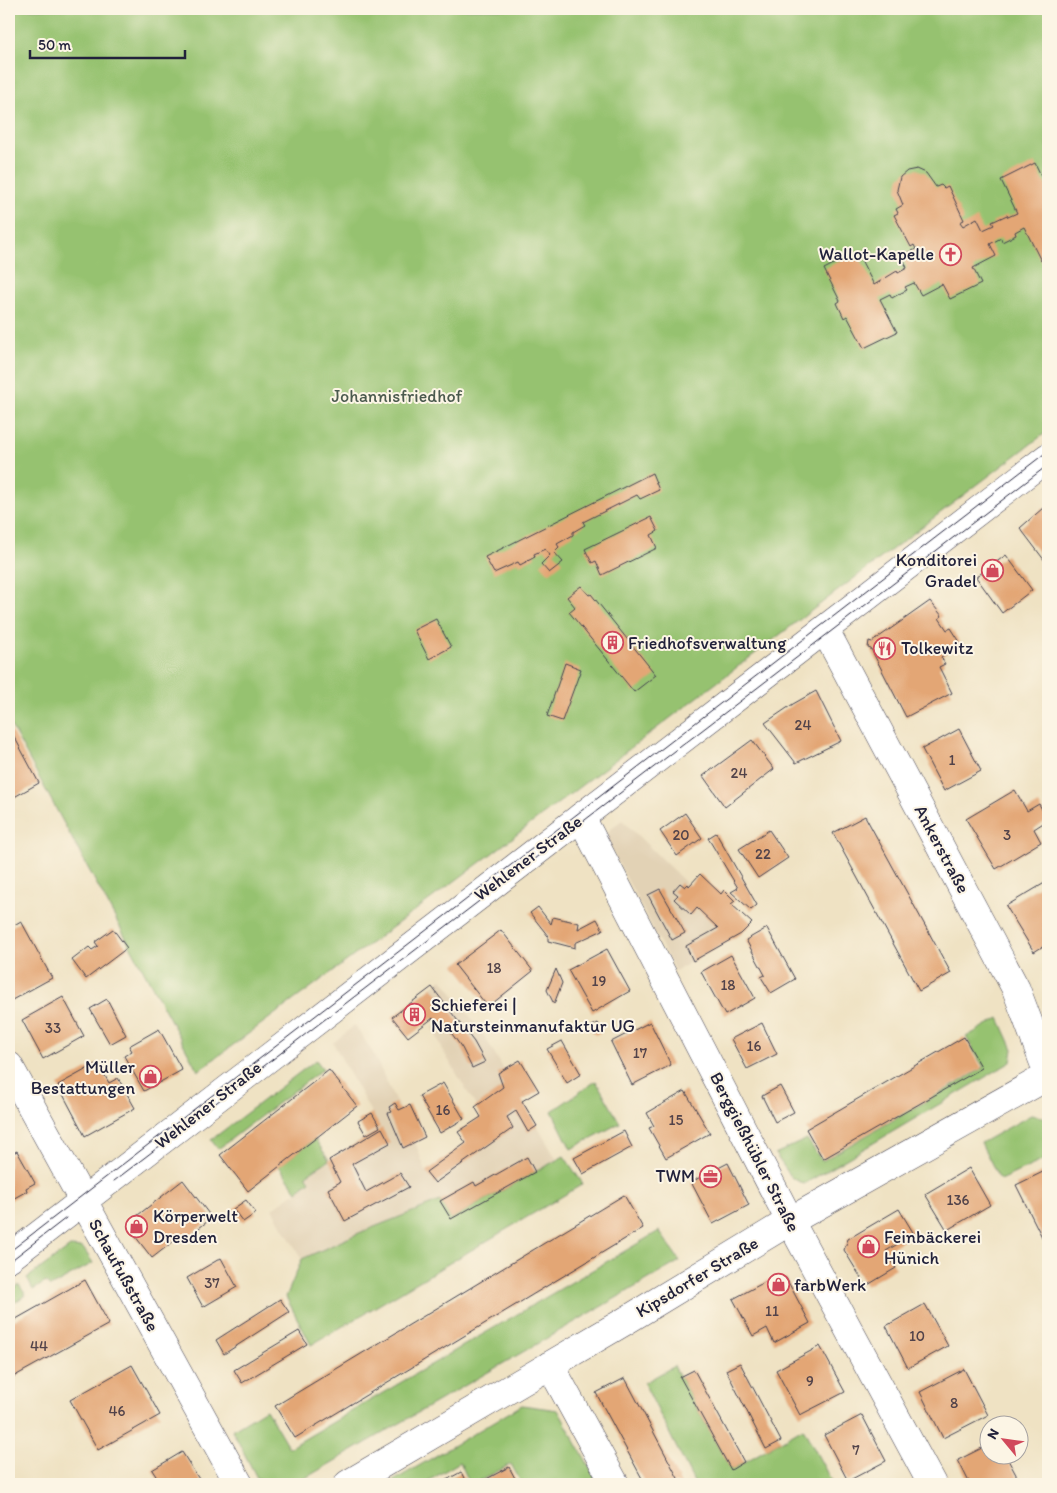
<svg xmlns="http://www.w3.org/2000/svg" width="1057" height="1493" viewBox="0 0 1057 1493" font-family="Itim,sans-serif">
<style>
.built{fill:#e2d2b5}
.green{fill:#96c270;stroke:#5c7256}
.building{fill:#e3a675}
.lines{fill:none;stroke-linecap:round;stroke-linejoin:round}
.minor-casing{stroke:#413f4f;stroke-width:29}
.major-casing{stroke:#413f4f;stroke-width:29}
.minor{stroke:#fff;stroke-width:28}
.major{stroke:#fff;stroke-width:28}
.tram{stroke:#22223b;stroke-width:1}
.labels{text-anchor:middle;dominant-baseline:central;stroke-width:4;stroke-linejoin:round;paint-order:stroke}
.number-label{font-size:15px;fill:#52434a}
.poi-label{font-size:18px;fill:#22223b;stroke:#fcf5e5;text-anchor:start}
.park-label{font-size:18px;fill:#4b5a4e;stroke:#fcf5e5}
.street-label{font-size:18px;fill:#22223b;stroke:#fcf5e5}
</style>
<rect width="100%" height="100%" fill="#fcf5e5"/>
<filter id="ink" filterUnits="userSpaceOnUse"><feTurbulence type="fractalNoise" baseFrequency=".02" numOctaves="2"/><feDisplacementMap in="SourceGraphic" scale="10" xChannelSelector="R" yChannelSelector="G"/><feConvolveMatrix kernelMatrix="1 2 1 2 8 2 1 2 1" color-interpolation-filters="sRGB"/></filter>
<filter id="wash" filterUnits="userSpaceOnUse"><feTurbulence type="fractalNoise" baseFrequency=".0096" numOctaves="4" result="noise"/><feDisplacementMap in="SourceGraphic" scale="20" xChannelSelector="R" yChannelSelector="G"/><feGaussianBlur stdDeviation="1.12" result="paint"/><feColorMatrix in="noise" values="0 0 0 0 0 0 0 0 0 0 0 0 0 0 0 0 0 1.4 0 .05"/><feComposite in="paint" operator="in"/></filter>
<g filter="url(#wash)">
<rect width="100%" height="100%" fill="#efe2c3"/>
<path class="built" d="M622,820L689,886L741,934L675,971L607,841L610,829Z
M442,979L483,1034L557,1160L451,1219L440,1201L359,1233L302,1259L272,1209L310,1182L306,1176L379,1127L333,1043L355,1025L373,1053L415,1142L426,1172L489,1128L445,1054L433,1028L437,1024L433,1018L438,1014L422,994Z"/>
<path class="green" d="M9,9H1048V431L482,861L198,1071L9,722Z
M999,1018L1013,1049L1011,1062L804,1184L792,1178L775,1154L807,1139L822,1161L984,1068L966,1037Z
M316,1060L323,1069L218,1149L211,1140Z
M596,1081L620,1123L571,1149L552,1111Z
M1031,1115L1048,1118V1158L1000,1180L981,1143Z
M315,1139L329,1160L306,1175L310,1181L297,1191L279,1166Z
M564,1156L583,1184L311,1345L286,1297L302,1259L359,1233L440,1201L451,1219Z
M659,1231L680,1261L295,1484H277L257,1478L232,1430L266,1409L289,1448Z
M70,1247L83,1248L93,1263L50,1287L46,1282L33,1290L27,1278Z
M19,1285L26,1295L9,1306V1292Z
M674,1366L731,1470L803,1428L833,1484H695L644,1383Z
M522,1405L558,1410L599,1484H522L511,1464L474,1484H470L460,1462L423,1484H388Z"/>
<g id="blocks">
<path class="building" d="M1035,163L1048,190V258L1041,261L1024,227L1015,232L1016,235L1002,242L1001,238L990,244L996,256L973,268L981,284L950,299L942,284L921,295L914,283L905,287L907,290L899,294L892,298L890,294L880,299L897,332L864,348L847,316L844,318L837,303L840,301L824,269L857,252L874,285L897,271L898,273L907,268L902,256L916,249L914,245L911,247L894,215L898,213L896,209L903,205L897,190L900,177L907,171L917,169L926,173L936,187L941,185L944,188L948,186L964,220L960,222L963,226L977,218L983,230L994,225L992,222L1007,215L1008,217L1017,213L1001,180Z
M652,473L659,490L640,499L637,495L583,522L585,525L573,532V535L557,544L559,547L554,552L563,562L549,573L541,564L550,555L545,549L534,554L535,557L520,565L518,562L494,573L485,557Z
M1043,508L1048,514V565L1020,528Z
M651,517L658,531L651,535L657,548L602,575L596,561L592,563L585,549Z
M1006,555L1032,590L1002,613L976,577Z
M581,586L589,595L591,594L656,675L634,692L569,612L575,607L567,597Z
M930,601L942,616L939,618L947,630L951,628L960,642L941,657L945,664L939,667L952,693L906,717L871,649L868,648L869,641L872,642Z
M436,619L451,647L429,659L414,630Z
M565,663L581,669L562,721L547,716Z
M816,691L841,741L796,763L765,723L793,704Z
M9,727L39,783L9,800Z
M959,729L981,771L944,791L922,749Z
M752,740L774,769L725,807L703,776Z
M1015,790L1027,811L1039,804L1048,820L1034,829L1041,842L996,869L966,819Z
M685,813L702,838L677,856L660,831Z
M865,816L951,973L919,991L833,833Z
M769,830L788,858L758,878L739,849Z
M716,833L757,905L751,910L731,892L738,888L708,838Z
M700,874L721,894L724,890L735,901L731,904L752,923L741,934L693,961L686,946L718,928L697,908L691,915L674,899L678,895L673,891L680,883L685,887L688,884L689,886Z
M1048,881V943L1034,952L1006,906Z
M660,889L685,933L672,940L648,895Z
M538,907L551,924L553,917L579,923L578,929L597,919L603,930L575,943V948L548,941V936L530,913Z
M21,921L52,978L12,1000L9,995V928Z
M767,928L795,979L771,993L761,977L765,975L746,940Z
M113,929L127,948L86,979L72,960L89,947L92,950L98,946L95,942Z
M501,930L533,971L488,1007L455,965Z
M607,949L630,991L592,1013L568,970Z
M731,955L755,998L725,1015L701,972Z
M556,969L562,983L554,1004L547,990Z
M432,987L474,1042L485,1062L472,1068L462,1048L445,1024H438L433,1018L408,1037L392,1017Z
M63,997L84,1036L43,1059L22,1020Z
M107,999L126,1035L110,1044L90,1009Z
M650,1022L671,1065L632,1085L611,1042Z
M598,1023L602,1031L595,1035L590,1027Z
M762,1023L777,1054L747,1069L731,1039Z
M159,1029L182,1070L144,1091L124,1056L132,1051L129,1046Z
M964,1037L982,1068L823,1159L806,1129Z
M562,1041L581,1074L567,1083L547,1049Z
M520,1060L539,1091L522,1101L537,1126L528,1132L516,1111L507,1117L513,1128L435,1183L426,1172L466,1143L458,1132L481,1117L475,1107L503,1087L498,1073Z
M98,1063L109,1083L118,1078L135,1108L85,1136L58,1085Z
M329,1070L357,1106L248,1191L220,1155Z
M443,1083L464,1119L440,1133L419,1096Z
M780,1086L794,1112L775,1122L762,1096Z
M685,1091L710,1133L666,1158L649,1128L654,1126L647,1113Z
M395,1103L399,1110L410,1105L425,1137L403,1148L388,1113L392,1112L389,1107Z
M372,1113L380,1127L366,1135L358,1121Z
M382,1128L390,1143L352,1164L366,1192L400,1173L409,1187L345,1221L328,1189L340,1182L329,1160Z
M624,1131L632,1147L583,1174L574,1158Z
M17,1151L35,1183L26,1188L27,1191L9,1201V1155Z
M527,1157L535,1172L451,1219L440,1201L474,1182L476,1186Z
M728,1163L749,1205L713,1224L691,1182Z
M969,1168L990,1205L947,1230L925,1194Z
M1047,1170L1048,1173V1249L1016,1185Z
M183,1180L212,1218L186,1238L183,1234L152,1258L128,1227L129,1222Z
M624,1195L643,1228L295,1438L275,1406Z
M246,1200L256,1213L243,1222L233,1209Z
M899,1209L914,1234L886,1251L896,1268L866,1286L844,1250L848,1239Z
M221,1258L237,1287L203,1307L187,1278Z
M776,1276L786,1278L810,1323L774,1343L767,1328L753,1336L733,1299Z
M85,1280L109,1324L13,1377L9,1369V1323Z
M280,1299L289,1312L224,1354L216,1340Z
M925,1304L948,1346L908,1368L886,1326Z
M299,1331L307,1344L242,1383L234,1370Z
M820,1346L845,1392L800,1415L776,1370Z
M740,1363L781,1441L766,1449L726,1370Z
M132,1365L160,1415L98,1450L70,1400Z
M964,1369L988,1415L943,1438L920,1392Z
M694,1370L744,1462L731,1470L680,1377Z
M625,1378L681,1484H645L596,1393Z
M862,1415L886,1461L848,1481L824,1435Z
M990,1444V1456H1006L1021,1484H970L958,1460Z
M182,1452L202,1484H161L152,1470Z
M509,1467L518,1484H477Z
M461,1472L467,1484H439Z"/>
</g>
</g>
<g filter="url(#ink)">
<use href="#blocks" fill-opacity="0" stroke="#413f4f" stroke-width="1"/>
<g class="lines">
<defs>
<path id="minor" d="M825,630L1016,989L1048,1074
M581,817L790,1221L932,1484
M9,1066L239,1484
M550,1365L615,1484
M348,1484L622,1323L790,1221L1048,1076"/>
<path id="major" d="M9,1258L1048,457"/>
</defs>
<use href="#minor" class="minor-casing"/>
<use href="#major" class="major-casing"/>
<use href="#minor" class="minor"/>
<use href="#major" class="major"/>
<path class="tram" d="M114,1181L1048,465
M9,1252L1048,451
M9,1262L66,1218"/>
</g>
</g>
<defs>
<symbol id="church-ring" viewBox="-11 -11 22 22"><circle r="9.5" fill="#fcf5e5" stroke="#d1495b" stroke-width="1.5"/><path d="M-1.2-6h2.4v3.5h3.3v2.4h-3.3V6h-2.4V-.1h-3.3v-2.4h3.3Z" fill="#d1495b"/></symbol>
<symbol id="shop-ring" viewBox="-11 -11 22 22"><circle r="9.5" fill="#fcf5e5" stroke="#d1495b" stroke-width="1.5"/><path d="M-5-2.5h2.3a2.7 3.5 0 0 1 5.4 0H5L5.5 6h-11ZM-1.5-2.5h3a1.5 2.3 0 0 0-3 0Z" fill="#d1495b"/></symbol>
<symbol id="building-ring" viewBox="-11 -11 22 22"><circle r="9.5" fill="#fcf5e5" stroke="#d1495b" stroke-width="1.5"/><path d="M-4-6H4V6H1V3H-1V6H-4ZM-2.5-4.3h1.7v1.8h-1.7ZM.8-4.3h1.7v1.8H.8ZM-2.5-1h1.7V.8h-1.7ZM.8-1h1.7V.8H.8Z" fill="#d1495b"/></symbol>
<symbol id="restaurant-ring" viewBox="-11 -11 22 22"><circle r="9.5" fill="#fcf5e5" stroke="#d1495b" stroke-width="1.5"/><path d="M-5-6h1v4h1v-4h1v4h1v-4h1v5L-1.5 .5V6h-2V.5L-5-1ZM5-6V6H3V1.5H1.5Q1.5-4 5-6Z" fill="#d1495b"/></symbol>
<symbol id="office-ring" viewBox="-11 -11 22 22"><circle r="9.5" fill="#fcf5e5" stroke="#d1495b" stroke-width="1.5"/><path d="M-6-3h4V-5.5h4V-3h4V5H-6ZM-1-4.5V-3h2v-1.5ZM-6 0V1H6V0Z" fill="#d1495b"/></symbol>
</defs>
<g fill-rule="evenodd">
<use href="#church-ring" x="938" y="242" width="25" height="25"/>
<use href="#shop-ring" x="980" y="558" width="25" height="25"/>
<use href="#building-ring" x="600" y="630" width="25" height="25"/>
<use href="#restaurant-ring" x="872" y="636" width="25" height="25"/>
<use href="#building-ring" x="402" y="1002" width="25" height="25"/>
<use href="#shop-ring" x="138" y="1064" width="25" height="25"/>
<use href="#office-ring" x="698" y="1164" width="25" height="25"/>
<use href="#shop-ring" x="124" y="1214" width="25" height="25"/>
<use href="#shop-ring" x="856" y="1234" width="25" height="25"/>
<use href="#shop-ring" x="766" y="1272" width="25" height="25"/>
</g>
<g class="labels">
<g class="number-label">
<text x="803" y="725">24</text>
<text x="952" y="760">1</text>
<text x="739" y="773">24</text>
<text x="681" y="835">20</text>
<text x="1007" y="835">3</text>
<text x="763" y="854">22</text>
<text x="494" y="968">18</text>
<text x="599" y="981">19</text>
<text x="728" y="985">18</text>
<text x="53" y="1028">33</text>
<text x="754" y="1046">16</text>
<text x="640" y="1053">17</text>
<text x="443" y="1110">16</text>
<text x="676" y="1120">15</text>
<text x="958" y="1200">136</text>
<text x="212" y="1283">37</text>
<text x="772" y="1311">11</text>
<text x="917" y="1336">10</text>
<text x="39" y="1346">44</text>
<text x="810" y="1381">9</text>
<text x="954" y="1403">8</text>
<text x="117" y="1411">46</text>
<text x="856" y="1450">7</text>
</g>
<g class="poi-label">
<text x="934" y="254" text-anchor="end">Wallot-Kapelle</text>
<text x="977" y="560" text-anchor="end">Konditorei<tspan x="977" dy="21">Gradel</tspan></text>
<text x="628" y="643">Friedhofsverwaltung</text>
<text x="901" y="648">Tolkewitz</text>
<text x="431" y="1005">Schieferei |<tspan x="431" dy="21">Natursteinmanufaktur UG</tspan></text>
<text x="135" y="1067" text-anchor="end">Müller<tspan x="135" dy="21">Bestattungen</tspan></text>
<text x="695" y="1176" text-anchor="end">TWM</text>
<text x="153" y="1216">Körperwelt<tspan x="153" dy="21">Dresden</tspan></text>
<text x="884" y="1237">Feinbäckerei<tspan x="884" dy="21">Hünich</tspan></text>
<text x="794" y="1285">farbWerk</text>
</g>
<g class="park-label">
<text x="397" y="396">Johannisfriedhof</text>
</g>
<g class="street-label">
<text transform="translate(942 849) rotate(62)">Ankerstraße</text>
<text transform="translate(528 858) rotate(-37)">Wehlener Straße</text>
<text transform="translate(208 1105) rotate(-38)">Wehlener Straße</text>
<text transform="translate(755 1152) rotate(63)">Berggießhübler Straße</text>
<text transform="translate(124 1275) rotate(61)">Schaufußstraße</text>
<text transform="translate(697 1277) rotate(-31)">Kipsdorfer Straße</text>
</g>
</g>
<rect width="1057" height="1493" fill="none" stroke="#fcf5e5" stroke-width="30"/>
<g transform="translate(1004 1440) rotate(299)"><circle r="24" fill="#fcf5e5" stroke="#a5a1a1"/>
<path d="M0-4L9 19L0 12L-9 19Z" fill="#d1495b"/>
<text y="-8" font-size="14" font-weight="bold" text-anchor="middle" fill="#22223b">N</text>
</g>
<path d="M30 50v8h155v-8" fill="none" stroke="#22223b" stroke-width="2.5"/>
<text x="38" y="50" font-size="15" fill="#22223b" stroke="#fcf5e5" stroke-width="4" paint-order="stroke">50 m</text>
</svg>
